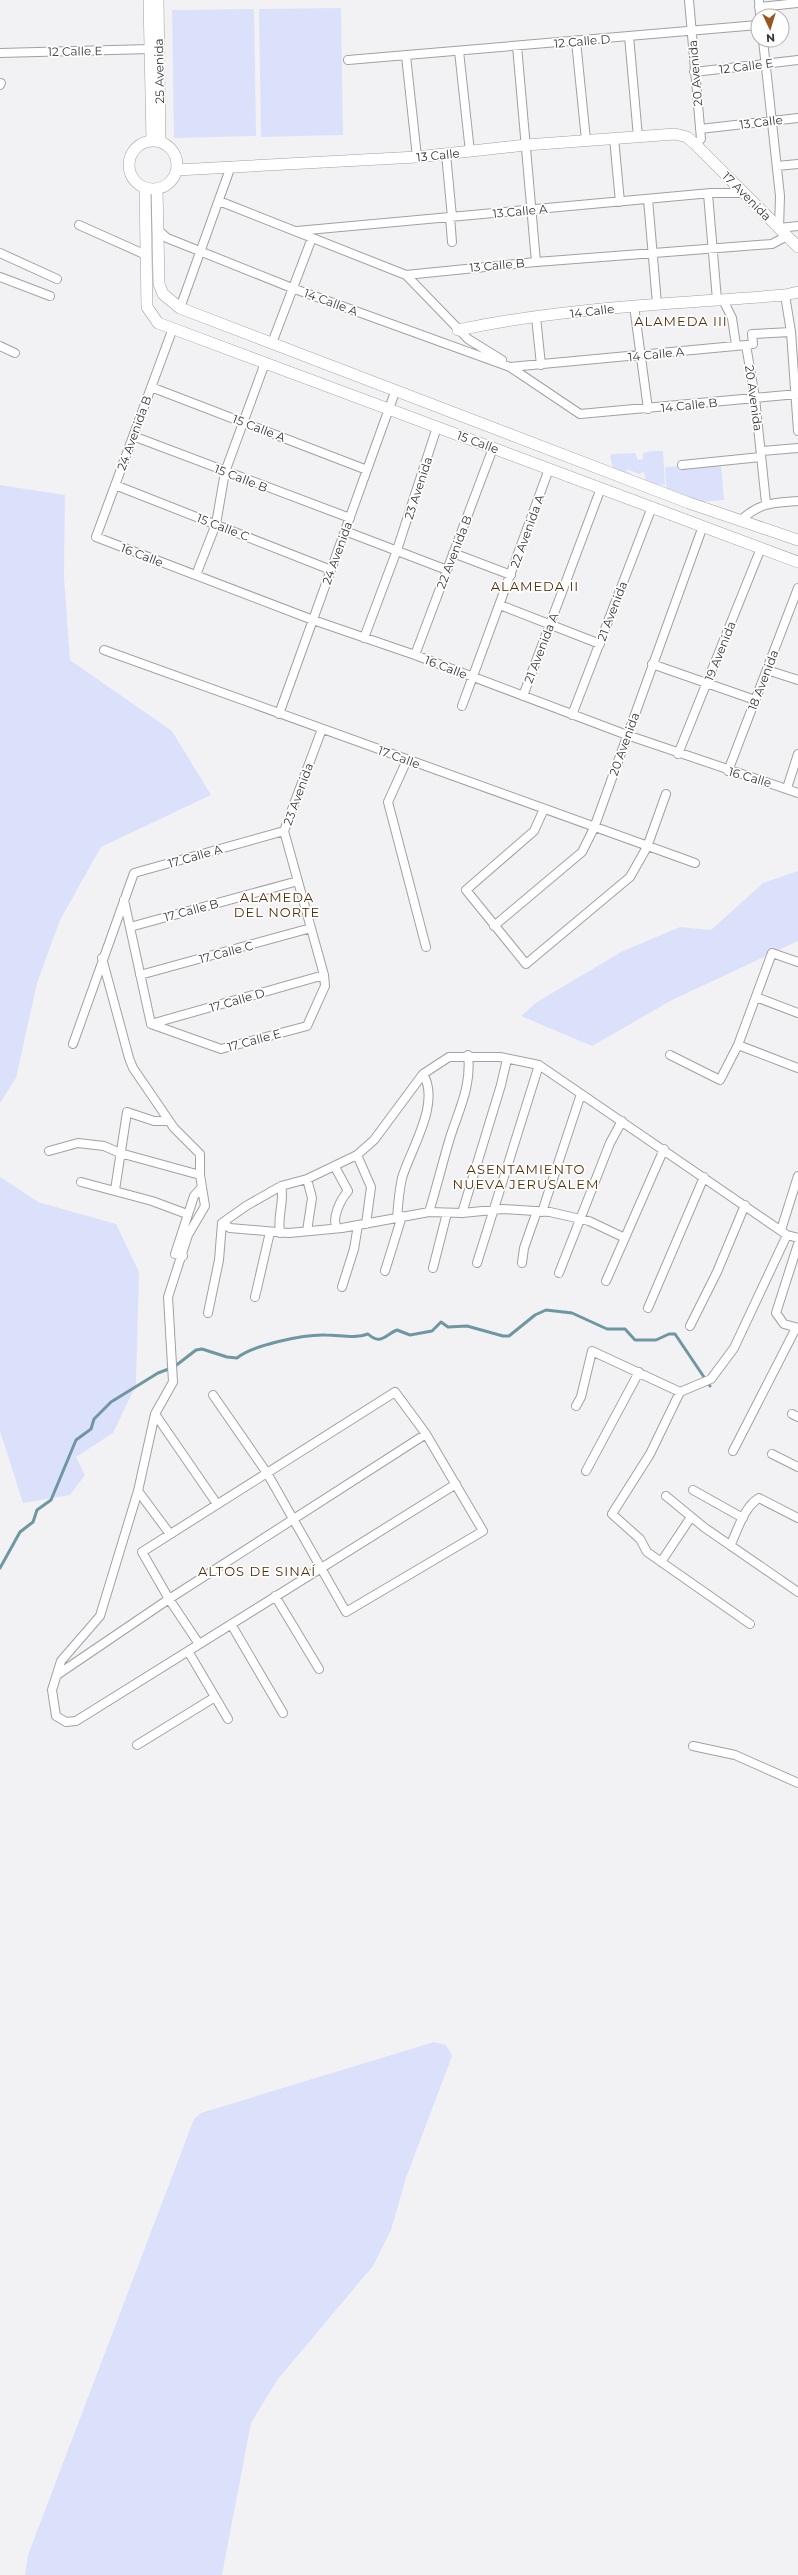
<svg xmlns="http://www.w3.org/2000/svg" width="798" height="2575" viewBox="0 0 798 2575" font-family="Montserrat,sans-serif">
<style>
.green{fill:#dbe1fa}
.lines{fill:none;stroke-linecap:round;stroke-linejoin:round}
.stream{stroke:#6f97a2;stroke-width:3}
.street-casing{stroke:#a0a1a4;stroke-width:10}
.secondary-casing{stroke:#a0a1a4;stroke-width:12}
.street{stroke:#fff;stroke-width:8}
.secondary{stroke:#fff;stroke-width:11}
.labels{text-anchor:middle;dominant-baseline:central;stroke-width:3.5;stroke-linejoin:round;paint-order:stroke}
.street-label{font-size:12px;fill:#363638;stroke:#fff}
.neighbourhood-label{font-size:13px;letter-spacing:1px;fill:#562b03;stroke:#fff}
</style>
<rect width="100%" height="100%" fill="#f2f2f5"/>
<path class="green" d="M341,8L343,135L261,137L259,9Z
M254,9L256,136L174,138L172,10Z
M652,451H663L665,485L650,484L646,481L644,472L639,474L627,469L626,471L631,474L628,477L622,474L621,471L614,472L610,456L612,454L635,453L638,460L643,459V453Z
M721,464L724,500L689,503L667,494L665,467Z
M0,485L65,495L64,578L70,660L172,731L211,795L101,847L60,920L37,983L16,1078L0,1103Z
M798,871V941L672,1000L592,1046L521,1016L537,1002L623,951L680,927L711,930L763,883Z
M0,1177L38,1202L116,1224L139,1272L136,1385L113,1433L76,1457L85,1475L70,1495L23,1503L0,1431Z
M434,2042L446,2045L452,2056L406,2178L391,2230L373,2266L278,2379L251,2423L222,2575H25L28,2555L194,2119L201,2113Z"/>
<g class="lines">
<path class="stream" d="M0,1568L20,1532L33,1522L37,1510L51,1500L76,1440L91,1429L94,1419L111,1402L158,1373L174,1367L196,1350L202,1349L227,1357L237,1358C253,1345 305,1334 326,1335C340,1335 355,1339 368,1334C381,1346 386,1334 397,1330L410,1335L432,1331L441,1322L448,1327L467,1326L503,1336H509L535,1315L546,1310L572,1313L607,1329H625L635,1340H656L669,1334H675L710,1386"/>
<defs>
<path id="street" d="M689,0L701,139L695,144
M759,0L760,16
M759,7L798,3
M629,36L638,137
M763,40L780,196L779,228L798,226
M576,41L586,140
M517,46L536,262
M459,51L470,152
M0,53L150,49
M406,56L417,157
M348,60L758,25
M694,72L798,60
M0,85L1,83
M700,129L798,118
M614,138L620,202
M446,154L452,217
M777,166L798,164
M708,194L717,300
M648,199L657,304
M219,201L406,275L536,262L772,244L787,236
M450,217L452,242
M79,225L146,255
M157,229L167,238L292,288L510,367L580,414L798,394
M297,231L711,193H744
M0,253L57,279
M406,275L468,339L502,360
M0,277L50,296
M785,295L791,332L798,431
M723,300L732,318L736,345
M634,306L648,409
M180,308L231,166
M536,317L541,365
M173,328L96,537L313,620L415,655L627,735L798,793
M272,343L312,238
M746,345L755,398L766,503
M0,346L15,353
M510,367L746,345L753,344L752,334L791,332
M151,387L367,470
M133,436L350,518
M761,451L798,448
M682,465L761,457
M115,485L331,570
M741,520C761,502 772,503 798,501
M345,531L447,570
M453,553L511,575
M196,575L216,524L225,472L265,363
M500,605L600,644
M364,638L397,550L437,427
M104,650L695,863
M415,655L493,448
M652,664L755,700
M767,670L798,680
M523,696L601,488
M462,706L549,469
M279,714L395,392
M572,715L652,507
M678,754L761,548
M407,760L388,802L426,947
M728,771L798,588
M787,788L798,754
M544,809L534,831L466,890L526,964L630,877L647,847L666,794
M124,900L151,1024
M494,926L582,852L594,828L703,526
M130,927L298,881
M102,958L129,1058L133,1068L174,1128L200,1154V1175L205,1206L188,1235L168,1297L173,1382L155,1414L138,1491L100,1616L61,1661L52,1690L56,1716L66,1722L76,1721L456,1484
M140,975L311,928
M756,997L798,1013
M151,1024L221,1049L307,1026L325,986L324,975L284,831L322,729
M151,1024L324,975
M73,1044L134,873L284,831
M738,1045L798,1068
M670,1055L720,1080L738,1045L772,953L798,962
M49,1151L78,1143L104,1146L120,1153L200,1175
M357,1155L371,1187L366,1224
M335,1167L348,1191C341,1199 331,1218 337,1228
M81,1182L152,1201L187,1214
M115,1190L127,1112L154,1121H168
M429,1212C436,1189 442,1165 449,1141C458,1111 472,1087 468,1055
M542,1212L581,1094
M462,1213L501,1085L507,1059
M397,1218C398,1205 399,1191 402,1178C411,1148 441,1103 423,1074
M222,1223L230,1228L289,1233L342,1228L429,1212L462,1213L503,1209L550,1212L589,1221L625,1238
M781,1230L798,1176
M307,1231L312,1198L307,1179
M280,1233C277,1213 285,1202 281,1186
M798,1244L776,1313L784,1324L798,1328
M183,1256L175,1254L194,1196L202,1187
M477,1263L539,1065
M522,1263L524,1248L537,1211
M433,1268L447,1213
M385,1271L402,1216
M559,1273L610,1143L622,1121
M606,1281L664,1149
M342,1287L354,1249L358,1225
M255,1297L270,1232
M648,1308L704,1177
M208,1313L219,1260L222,1223L246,1206L281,1186L307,1179L357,1155L374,1140L423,1074L449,1057H500L539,1065L787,1235L798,1238
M690,1326L717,1272L745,1205
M680,1392L650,1454L612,1514L640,1539L647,1552L750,1624
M576,1406L581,1397L592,1351L680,1392L711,1379L734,1348L787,1235
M155,1414L217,1504
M792,1414L798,1417
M733,1451L796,1328
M772,1454L798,1467
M586,1471L639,1372
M693,1490L743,1518
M138,1491L170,1534
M666,1496L705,1528L798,1592
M731,1544C738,1529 744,1507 759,1498L798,1518
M661,1562L691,1517
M275,1596L319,1669
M231,1624L283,1713
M199,1644L169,1599L142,1552L395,1392L426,1434L483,1531L346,1612L267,1473L213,1395
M188,1651L228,1719
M57,1675L169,1599L426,1434
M137,1745L215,1697
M693,1746L735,1755L798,1783"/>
<path id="secondary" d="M149,0L152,141
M158,0L160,142
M129 165a24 24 0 1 1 48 0a24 24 0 1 1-48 0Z
M177,170L417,157L526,145L675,134L687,137L695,144L798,247
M145,188L147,307L158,323L798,562
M157,189L159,284L163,294L180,308L689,503L798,540
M458,330C566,307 676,304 785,295L798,292"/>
</defs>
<use href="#street" class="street-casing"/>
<use href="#secondary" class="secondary-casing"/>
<use href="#street" class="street"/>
<use href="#secondary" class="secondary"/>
</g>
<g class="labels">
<g class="street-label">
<text transform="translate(582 41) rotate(-5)">12 Calle D</text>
<text transform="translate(75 51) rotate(-1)">12 Calle E</text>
<text transform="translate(746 66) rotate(-7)">12 Calle E</text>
<text transform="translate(159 71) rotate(-91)">25 Avenida</text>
<text transform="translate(695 73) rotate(-95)">20 Avenida</text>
<text transform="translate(761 122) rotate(-7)">13 Calle</text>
<text transform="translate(438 155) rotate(-6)">13 Calle</text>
<text transform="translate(747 196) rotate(45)">17 Avenida</text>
<text transform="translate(520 211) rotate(-5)">13 Calle A</text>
<text transform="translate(497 265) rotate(-5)">13 Calle B</text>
<text transform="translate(331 302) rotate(20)">14 Calle A</text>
<text transform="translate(592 311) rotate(-7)">14 Calle</text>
<text transform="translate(656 354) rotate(-6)">14 Calle A</text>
<text transform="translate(754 398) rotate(82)">20 Avenida</text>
<text transform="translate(689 405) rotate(-6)">14 Calle B</text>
<text transform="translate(259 428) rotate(21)">15 Calle A</text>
<text transform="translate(134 433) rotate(-70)">24 Avenida B</text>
<text transform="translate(478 442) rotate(20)">15 Calle</text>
<text transform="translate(241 478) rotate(21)">15 Calle B</text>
<text transform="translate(418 488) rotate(-72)">23 Avenida</text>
<text transform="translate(223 527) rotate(21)">15 Calle C</text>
<text transform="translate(527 531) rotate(-70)">22 Avenida A</text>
<text transform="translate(454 552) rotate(-69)">22 Avenida B</text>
<text transform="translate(337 553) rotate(-70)">24 Avenida</text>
<text transform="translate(142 555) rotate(21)">16 Calle</text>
<text transform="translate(612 611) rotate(-69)">21 Avenida</text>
<text transform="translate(541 648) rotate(-69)">21 Avenida A</text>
<text transform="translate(720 651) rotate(-68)">19 Avenida</text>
<text transform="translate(446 667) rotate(21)">16 Calle</text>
<text transform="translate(763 680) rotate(-69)">18 Avenida</text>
<text transform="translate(624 744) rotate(-70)">20 Avenida</text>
<text transform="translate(399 757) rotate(20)">17 Calle</text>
<text transform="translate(750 777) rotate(16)">16 Calle</text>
<text transform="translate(298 794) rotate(-70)">23 Avenida</text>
<text transform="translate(195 856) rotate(-16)">17 Calle A</text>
<text transform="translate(191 910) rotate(-15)">17 Calle B</text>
<text transform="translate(226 952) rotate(-15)">17 Calle C</text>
<text transform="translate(237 1000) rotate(-16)">17 Calle D</text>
<text transform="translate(254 1040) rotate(-15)">17 Calle E</text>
</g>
<g class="neighbourhood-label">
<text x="681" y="321">ALAMEDA III</text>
<text x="535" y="586">ALAMEDA II</text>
<text x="277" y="897">ALAMEDA<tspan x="277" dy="15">DEL NORTE</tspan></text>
<text x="526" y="1169">ASENTAMIENTO<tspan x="526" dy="15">NUEVA JERUSALEM</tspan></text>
<text x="257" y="1571">ALTOS DE SINAÍ</text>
</g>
</g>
<g transform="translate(770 28) rotate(176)"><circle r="19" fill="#ffffff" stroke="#afafaf"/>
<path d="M0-3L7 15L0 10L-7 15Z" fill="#965620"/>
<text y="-6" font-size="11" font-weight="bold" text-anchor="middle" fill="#363638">N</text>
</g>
</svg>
